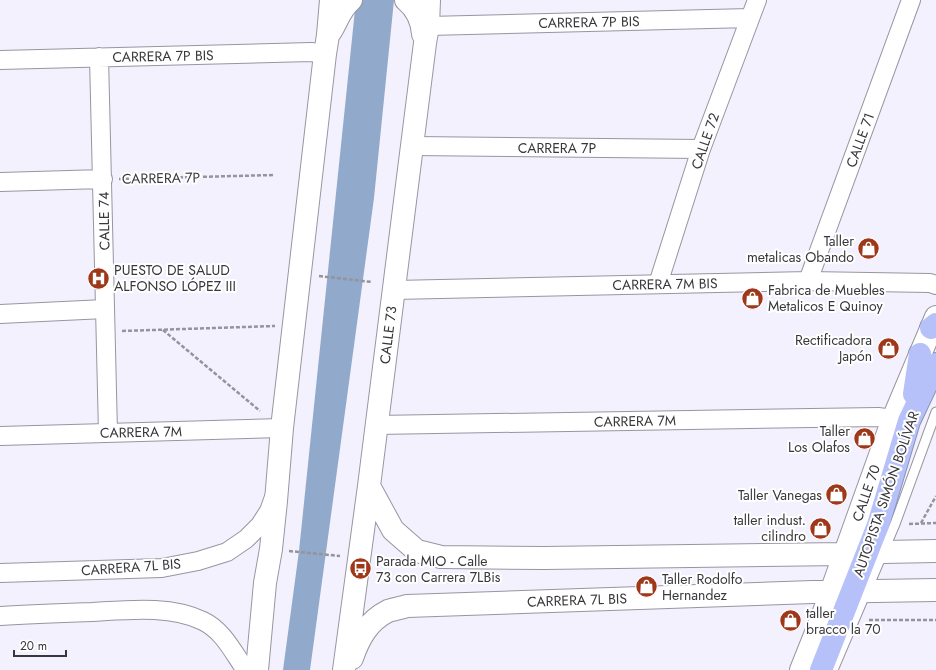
<svg xmlns="http://www.w3.org/2000/svg" width="936" height="670" viewBox="0 0 936 670" font-family="Jost,sans-serif">
<style>
.water{fill:#91a9ca}
.lines{fill:none;stroke-linecap:round;stroke-linejoin:round}
.lane-casing{stroke:#9895a0;stroke-width:11}
.street-casing{stroke:#9895a0;stroke-width:20}
.secondary-casing{stroke:#9895a0;stroke-width:24}
.highway-casing{stroke:#8b91b6;stroke-width:24}
.path{stroke:#95939b;stroke-width:2.5;stroke-dasharray:4 2;stroke-linecap:butt}
.lane{stroke:#fff;stroke-width:9}
.street{stroke:#fff;stroke-width:18}
.secondary{stroke:#fff;stroke-width:22}
.highway{stroke:#b7c1f9;stroke-width:22}
.labels{text-anchor:middle;dominant-baseline:central;stroke-width:4;stroke-linejoin:round;paint-order:stroke}
.street-label{font-size:14px;fill:#38373b;stroke:#fff}
.poi-label{font-size:14px;fill:#38373b;stroke:#fff;text-anchor:end}
</style>
<rect width="100%" height="100%" fill="#f3f1fd"/>
<path class="water" d="M356,0H394L374,198L310,670H283L299,551Z"/>
<g class="lines">
<defs>
<path id="lane" d="M833,670L895,524L936,412"/>
<path id="street" d="M428,26L750,18
M99,57L108,433
M0,60L311,52L325,54
M412,146L701,149
M0,182L103,179
M808,281L911,0
M658,284L701,149L757,0
M394,290L808,281L930,283L936,285
M0,314L105,309
M376,425L878,417L893,419
M0,436L282,428
M0,573L162,568L198,561L227,552L246,539L260,525L269,511L274,497
M0,616C31,614 61,613 92,612C127,610 171,605 203,621C222,630 232,650 243,666L244,670"/>
<path id="secondary" d="M406,0C417,9 422,20 423,34
M331,31C338,20 340,9 351,0
M369,486L393,530L417,551L441,557L544,558L844,554L883,552L936,551
M352,658C359,638 368,621 388,611C394,609 401,608 407,606L813,592L936,590
M257,670L265,583L271,549L276,501L282,428L325,54L328,35L331,0
M344,670L369,486L425,43L428,26L429,0
M801,670L821,620L893,419L936,317"/>
<path id="highway" d="M931,328L936,324
M914,394L920,354
M821,670L878,525L909,421L936,364"/>
</defs>
<use href="#lane" class="lane-casing"/>
<use href="#street" class="street-casing"/>
<use href="#secondary" class="secondary-casing"/>
<use href="#highway" class="highway-casing"/>
<path class="path" d="M119,179L274,175
M319,276L372,282
M163,330L260,411
M122,331L275,326
M921,523L936,496
M909,524L936,523
M289,551L340,556
M379,560L385,561
M869,620H936"/>
<use href="#lane" class="lane"/>
<use href="#street" class="street"/>
<use href="#secondary" class="secondary"/>
<use href="#highway" class="highway"/>
</g>
<defs>
<symbol id="shop-disc" viewBox="-11 -11 22 22"><circle r="9.5" fill="#9f381a" stroke="#fff"/><path d="M-5-2.5h2.3a2.7 3.5 0 0 1 5.4 0H5L5.5 6h-11ZM-1.5-2.5h3a1.5 2.3 0 0 0-3 0Z" fill="#fff"/></symbol>
<symbol id="hospital-disc" viewBox="-11 -11 22 22"><circle r="9.5" fill="#9f381a" stroke="#fff"/><path d="M-5-5h3v3.5h4V-5h3V5h-3V1.5h-4V5h-3Z" fill="#fff"/></symbol>
<symbol id="bus-disc" viewBox="-11 -11 22 22"><circle r="9.5" fill="#9f381a" stroke="#fff"/><path d="M-5-6H5V4H4V6H2V4H-2V6H-4V4H-5ZM-3.5-4V0h7V-4ZM-3.5 1.2v1.5H-2V1.2ZM2 1.2v1.5H3.5V1.2Z" fill="#fff"/></symbol>
</defs>
<g fill-rule="evenodd">
<use href="#shop-disc" x="856" y="236" width="25" height="25"/>
<use href="#hospital-disc" x="86" y="266" width="25" height="25"/>
<use href="#shop-disc" x="740" y="286" width="25" height="25"/>
<use href="#shop-disc" x="876" y="336" width="25" height="25"/>
<use href="#shop-disc" x="852" y="426" width="25" height="25"/>
<use href="#shop-disc" x="824" y="482" width="25" height="25"/>
<use href="#shop-disc" x="808" y="516" width="25" height="25"/>
<use href="#bus-disc" x="348" y="556" width="25" height="25"/>
<use href="#shop-disc" x="634" y="574" width="25" height="25"/>
<use href="#shop-disc" x="778" y="608" width="25" height="25"/>
</g>
<g class="labels">
<g class="street-label">
<text transform="translate(589 22) rotate(-1)">CARRERA 7P BIS</text>
<text transform="translate(163 56) rotate(-1)">CARRERA 7P BIS</text>
<text transform="translate(860 140) rotate(-70)">CALLE 71</text>
<text transform="translate(705 141) rotate(-71)">CALLE 72</text>
<text x="557" y="148">CARRERA 7P</text>
<text transform="translate(161 178) rotate(-1)">CARRERA 7P</text>
<text transform="translate(104 221) rotate(-91)">CALLE 74</text>
<text transform="translate(665 284) rotate(-1)">CARRERA 7M BIS</text>
<text transform="translate(388 335) rotate(-83)">CALLE 73</text>
<text transform="translate(635 421) rotate(-1)">CARRERA 7M</text>
<text transform="translate(141 432) rotate(-1)">CARRERA 7M</text>
<text transform="translate(866 493) rotate(-71)">CALLE 70</text>
<text transform="translate(886 494) rotate(-71)">AUTOPISTA SIMÓN BOLÍVAR</text>
<text transform="translate(131 567) rotate(-4)">CARRERA 7L BIS</text>
<text transform="translate(577 600) rotate(-2)">CARRERA 7L BIS</text>
</g>
<g class="poi-label">
<text x="854" y="241">Taller<tspan x="854" dy="16">metalicas Obando</tspan></text>
<text x="114" y="270" text-anchor="start">PUESTO DE SALUD<tspan x="114" dy="16">ALFONSO LÓPEZ III</tspan></text>
<text x="768" y="290" text-anchor="start">Fabrica de Muebles<tspan x="768" dy="16">Metalicos E Quinoy</tspan></text>
<text x="872" y="340">Rectificadora<tspan x="872" dy="16">Japón</tspan></text>
<text x="850" y="431">Taller<tspan x="850" dy="16">Los Olafos</tspan></text>
<text x="822" y="495">Taller Vanegas</text>
<text x="806" y="520">taller indust.<tspan x="806" dy="16">cilindro</tspan></text>
<text x="376" y="561" text-anchor="start">Parada MIO - Calle<tspan x="376" dy="16">73 con Carrera 7LBis</tspan></text>
<text x="662" y="579" text-anchor="start">Taller Rodolfo<tspan x="662" dy="16">Hernandez</tspan></text>
<text x="806" y="613" text-anchor="start">taller<tspan x="806" dy="16">bracco la 70</tspan></text>
</g>
</g>
<path d="M14 650v6h52v-6" fill="none" stroke="#38373b" stroke-width="2"/>
<text x="20" y="650" font-size="12" fill="#38373b" stroke="#ffffff" stroke-width="3" paint-order="stroke">20 m</text>
</svg>
